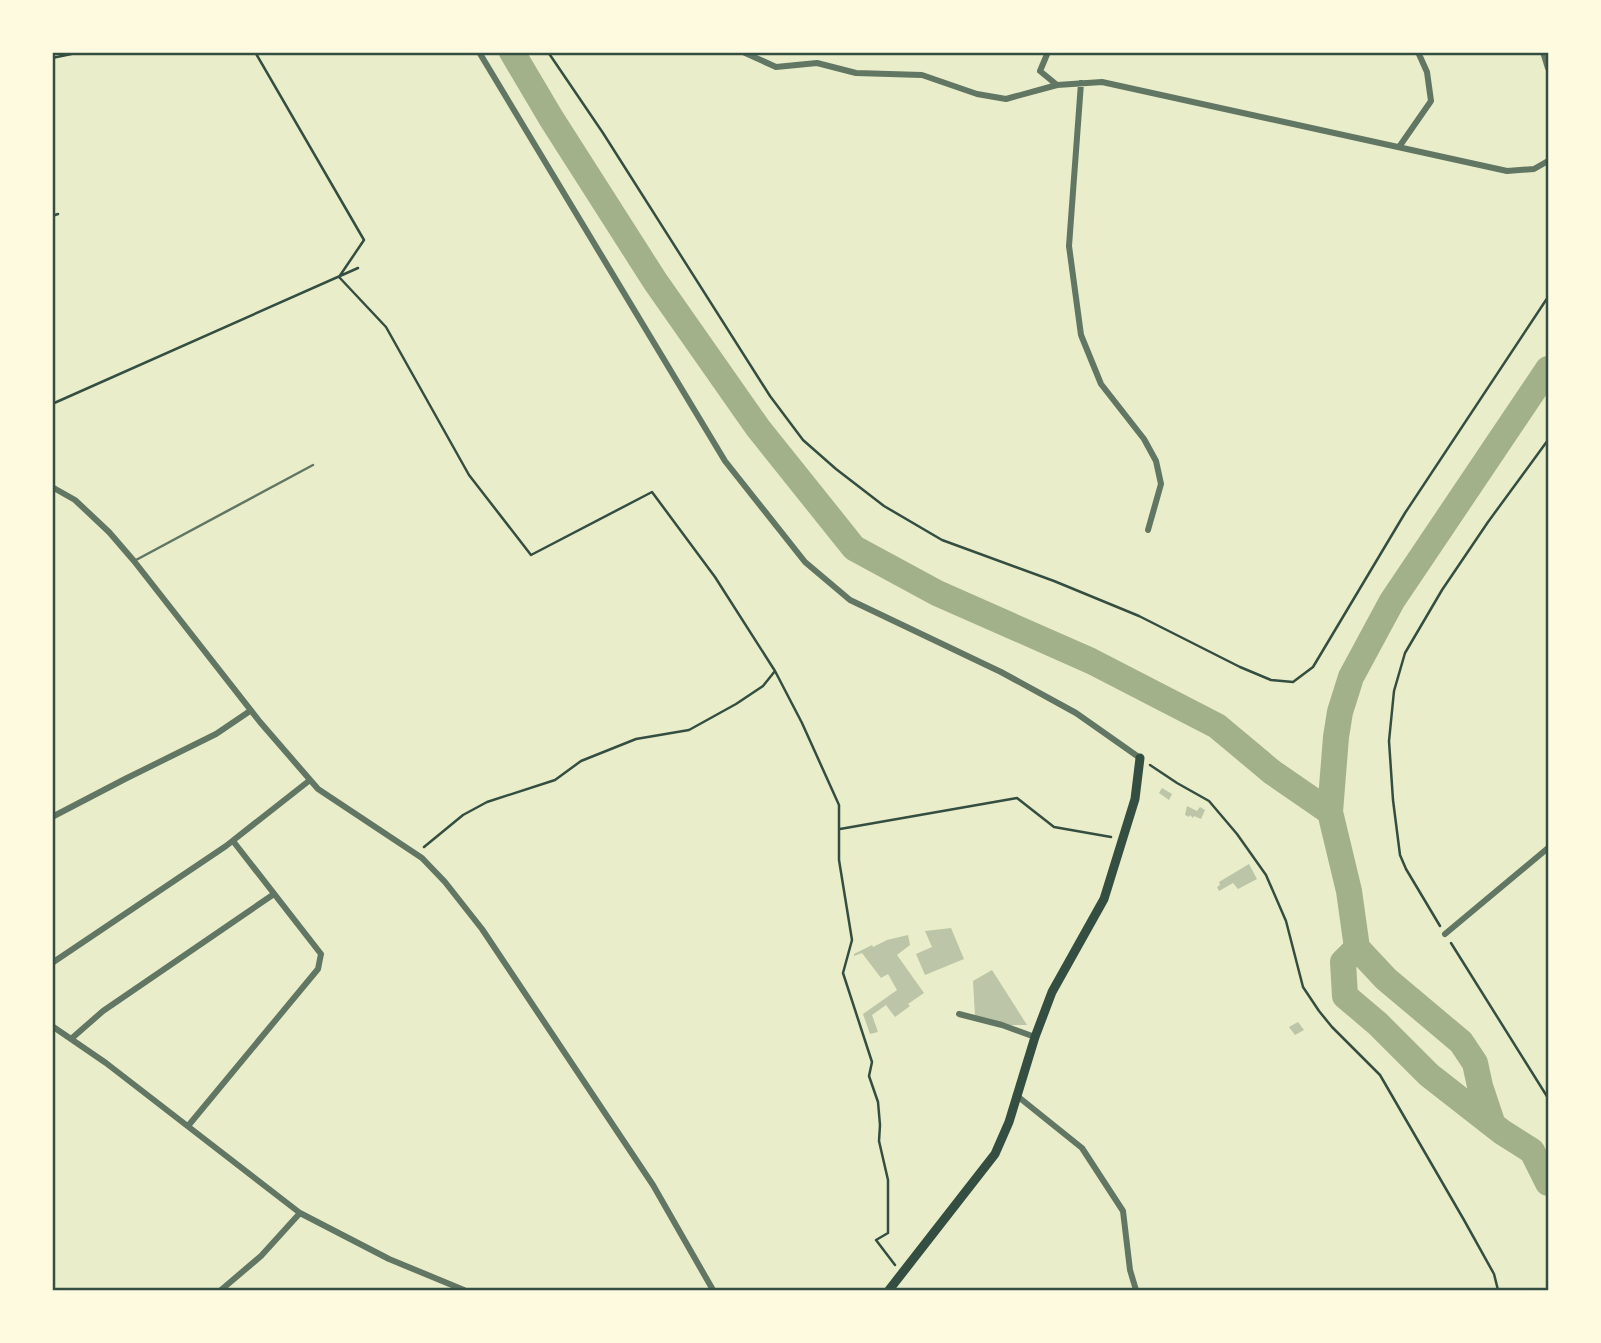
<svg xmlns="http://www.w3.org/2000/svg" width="1601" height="1343" viewBox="0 0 1601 1343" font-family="'Nunito Sans',sans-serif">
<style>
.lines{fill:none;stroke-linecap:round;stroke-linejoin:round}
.river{stroke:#a3b18a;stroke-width:26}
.building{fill:#bcc5a7}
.path{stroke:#344e41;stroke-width:2.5}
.service{stroke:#617663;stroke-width:2.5}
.minor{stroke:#617663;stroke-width:6}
.secondary{stroke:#344e41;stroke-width:9}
.neatline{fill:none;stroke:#344e41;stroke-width:2.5}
</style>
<rect width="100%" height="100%" fill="#e9edc9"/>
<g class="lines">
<path class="river" d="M512,52L551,118L655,281L758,428L854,548L937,593L1091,661L1217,726L1272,772L1330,812
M1548,369L1392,601L1351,677L1340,712L1336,737L1330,812L1349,891L1357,948L1343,962L1345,996L1378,1024L1429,1075L1502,1132L1532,1151L1548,1183
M1357,948L1386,979L1461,1042L1475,1063L1480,1086L1493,1125"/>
</g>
<path class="building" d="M1162,788L1172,794L1169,800L1159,793Z
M1187,806L1197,811L1200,807L1205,810L1201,819L1194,816L1193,818L1190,815L1189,817L1185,815Z
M1249,864L1257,879L1238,889L1233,883L1219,891L1217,887L1220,885L1219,882Z
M951,928L964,959L925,975L916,954L932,947L925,931Z
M908,935L910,945L897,955L924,993L908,1004L910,1006L895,1017L886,1005L872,1015L878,1032L870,1034L863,1014L897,990L888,974L881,978L862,953L854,956V954L872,945L873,947L887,940Z
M992,970L1027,1025H1010L975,1016L973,981Z
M1298,1022L1304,1030L1295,1035L1289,1027Z"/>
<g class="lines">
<path class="path" d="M255,52L364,240L339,277L386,327L469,475L531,555L652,492L715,577L775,671L802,723L839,805V860L852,940L843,973L872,1062L869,1076L878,1102L880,1125L879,1141L888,1180V1233L876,1240L895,1265
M548,52L603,133L770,396L803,440L836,469L884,506L942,540L1054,581L1139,616L1240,667L1271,680L1293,682L1313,667L1405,513L1548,297
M52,58L81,52
M52,216L58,214
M52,404L358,268
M1150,765L1177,783L1209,801L1237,834L1266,875L1286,921L1303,987L1319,1011L1332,1027L1380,1075L1464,1220L1494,1274L1498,1290
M840,829L1017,798L1054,827L1111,837
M424,847L463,815L487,802L555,780L581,761L636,739L689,730L736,704L763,686L775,671
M1440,926L1406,869L1400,855L1393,800L1389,741L1394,691L1405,653L1442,590L1488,522L1548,440
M1451,943L1548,1098"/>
<path class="service" d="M136,560L313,465"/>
<path class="minor" d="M479,52L725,461L805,562L850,600L1001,672L1076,713L1140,758
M743,52L776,67L817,63L856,73L922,75L977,94L1006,99L1057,85L1102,82L1507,171L1534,169L1548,161
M1048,52L1040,71L1057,85
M1543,52L1548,68
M1081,83L1069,246L1081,335L1101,384L1144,439L1156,461L1161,484L1148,530
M1399,147L1431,101L1427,72L1418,52
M52,487L75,500L109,532L134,561L260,722L318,789L422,858L445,882L482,929L653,1185L713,1290
M52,817L125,779L216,734L250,711
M1445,934L1548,848
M52,963L226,846L310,780
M959,1014L1002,1025L1035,1037
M52,1026L106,1063L300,1213L389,1259L464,1290
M71,1039L103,1011L274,894
M1016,1095L1082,1148L1123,1211L1130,1270L1136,1290
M188,1126L318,969L321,954L233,841
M221,1290L261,1256L300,1213"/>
<path class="secondary" d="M889,1290L995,1154L1009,1122L1035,1037L1052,992L1104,899L1135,799L1140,758"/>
</g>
<rect width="1601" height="1343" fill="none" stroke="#fefae0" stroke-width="108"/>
<rect x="54" y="54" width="1493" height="1235" class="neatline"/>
</svg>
